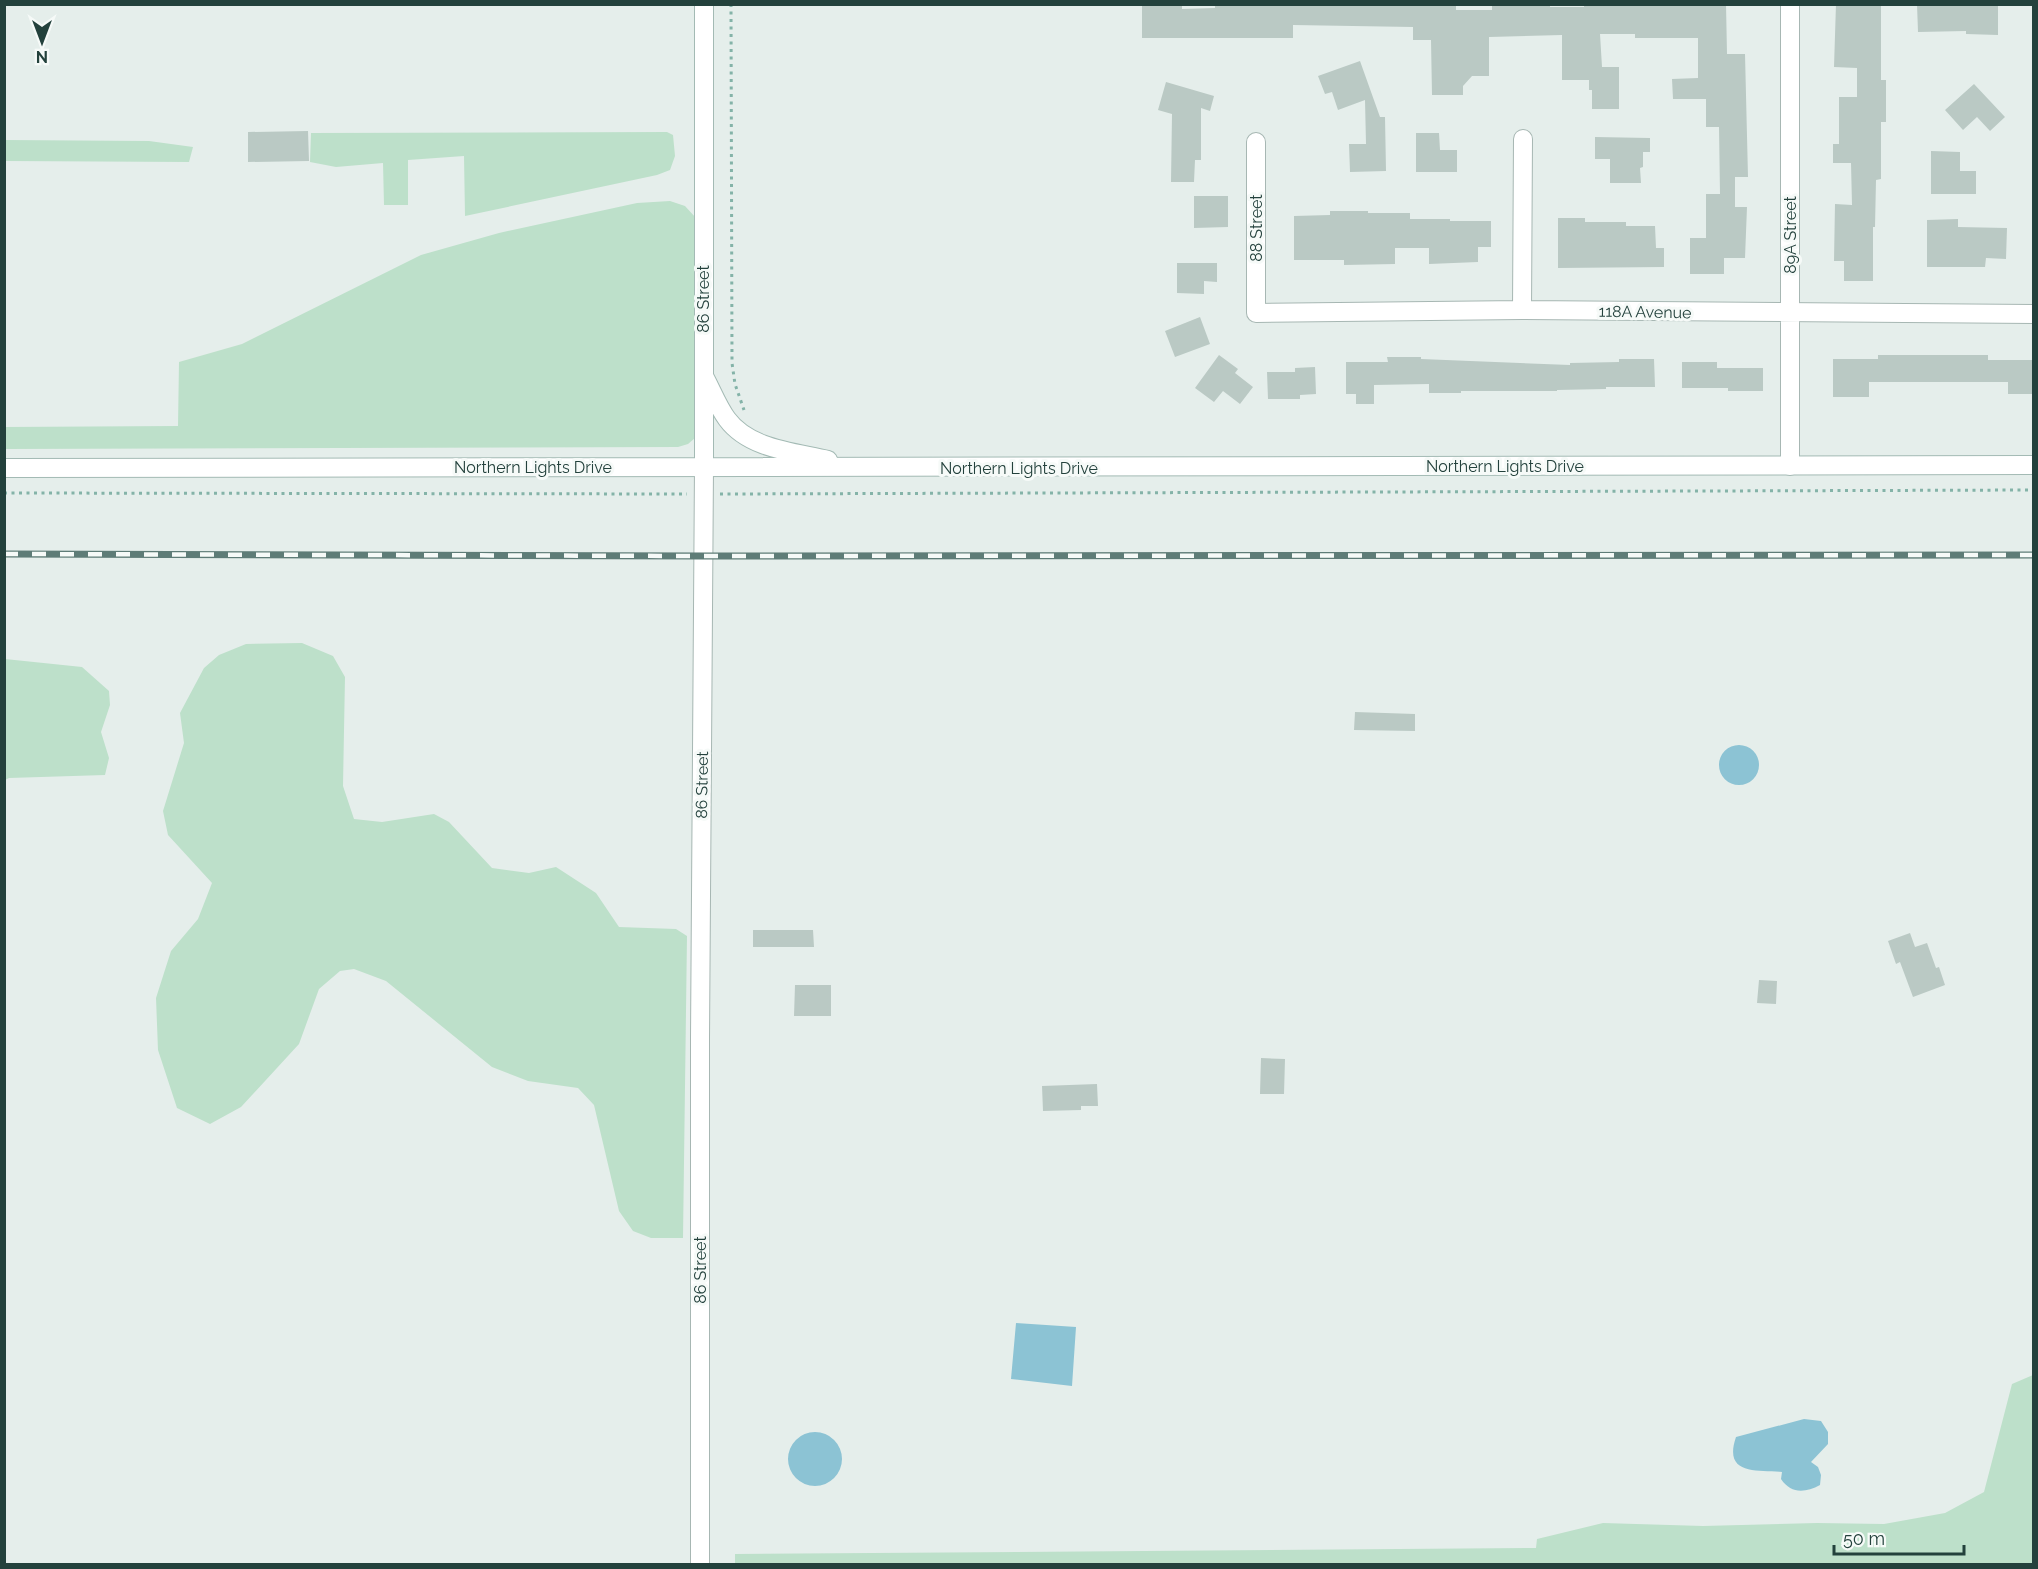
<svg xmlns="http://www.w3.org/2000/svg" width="2038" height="1569" viewBox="0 0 2038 1569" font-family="Raleway,sans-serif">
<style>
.green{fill:#bde0ca}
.water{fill:#8cc3d4}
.building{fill:#bac9c4}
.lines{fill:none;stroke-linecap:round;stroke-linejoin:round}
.street-casing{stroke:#a7b7b3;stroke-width:20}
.secondary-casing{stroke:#a3bab4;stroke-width:20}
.path{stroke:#84b3a8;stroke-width:3;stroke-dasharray:3 4.5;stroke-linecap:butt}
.street{stroke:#fff;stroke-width:18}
.secondary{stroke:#fff;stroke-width:18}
.rail-casing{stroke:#5e7c77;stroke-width:7}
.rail{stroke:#f6faf8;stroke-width:4.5;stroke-dasharray:14;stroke-linecap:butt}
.labels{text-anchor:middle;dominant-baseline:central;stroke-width:6;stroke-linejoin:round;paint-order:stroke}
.street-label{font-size:16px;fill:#23413c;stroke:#f6faf8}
</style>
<rect width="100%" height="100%" fill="#e5eeeb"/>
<path class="green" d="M667,132L673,135L675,156L670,170L657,175L465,216L464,156L408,160V205H384L383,163L336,167L310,162L311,133Z
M5,140L149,141L193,147L189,162L5,161Z
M670,201L685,206L696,218L695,438L688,444L678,447L5,449L4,427L178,426L179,362L242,344L421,255L499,233L637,203Z
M302,643L333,656L345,677L343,786L354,819L382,822L434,814L449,822L492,868L529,873L556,867L596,893L619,927L676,929L687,936L683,1238H651L633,1231L619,1211L594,1105L578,1088L528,1081L492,1067L386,981L354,969L340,971L319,989L299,1044L241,1107L210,1124L177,1108L158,1050L156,998L171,951L198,919L212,883L168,835L163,811L184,743L180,713L204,668L219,655L246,644Z
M5,659L82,667L109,691L110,705L101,732L109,758L105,775L9,778L5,780Z
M2033,1375V1564H735V1554L1536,1548L1537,1539L1603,1523L1703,1526L1817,1523L1884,1524L1945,1513L1984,1492L2012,1384Z"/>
<path class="water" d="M1719 765a20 20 0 1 1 40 0a20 20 0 1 1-40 0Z
M1016,1323L1076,1327L1072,1386L1011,1379Z
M1804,1419L1821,1421L1828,1432V1444L1811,1462L1818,1467L1821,1475L1820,1485C1805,1493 1791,1494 1781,1479L1782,1472C1756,1470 1723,1475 1736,1437Z
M788 1459a27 27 0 1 1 54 0a27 27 0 1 1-54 0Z"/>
<path class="building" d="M1142,4H1182V9L1215,8V4H1456V10H1492V4H1550V7H1584V4H1726L1727,54H1745L1748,177H1735V207H1747L1745,258H1724V274H1690V238H1706V194H1720L1719,127H1706V99H1673L1672,79L1698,78V38H1635V34H1600L1602,67H1619V109H1592V90H1589V80H1562V35L1489,37V76H1472L1463,86V95H1432L1431,40H1413V27L1293,25V38H1142Z
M1836,4H1881V80H1886V122H1881V179L1876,180L1875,227H1873V281H1844V261H1834L1835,204L1852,205L1851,163H1833V144H1839V97H1857V68L1834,67Z
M1917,4H1998V35L1966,34V31L1918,32Z
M1360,61L1380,117H1385L1386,171L1350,172L1349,144H1366L1365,100L1338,110L1332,92L1325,94L1318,76Z
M1166,82L1214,96L1210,111L1201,108V160H1195L1194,182H1171L1172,114L1158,110Z
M1974,84L2005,117L1990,131L1977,117L1963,130L1945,110Z
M308,131L309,161L248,162V132Z
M1416,133H1439L1440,150H1457V172H1416Z
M1595,137L1650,138V152H1643V167L1640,168L1641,183H1610V159H1595Z
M1931,151L1960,152V171H1976V194H1931Z
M1194,196H1228V227L1194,228Z
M1330,211H1368V213H1410V219H1450V221H1491V247H1478V262L1429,264V248H1395V264L1344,265V260H1294V216L1330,215Z
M1558,218H1585V222H1626V226H1655L1656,248H1664V267L1558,268Z
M1958,219V227L2007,228L2006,259L1986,258L1985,267H1927V220Z
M1177,263H1217V282L1204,281V294L1177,293Z
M1200,317L1210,344L1175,357L1165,331Z
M1219,355L1238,369L1235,373L1253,387L1240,404L1223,391L1214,402L1195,388Z
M1878,355H1988V360H2034V394H2008V382H1869V397H1833V359H1878Z
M1387,357H1421V359L1570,365V363L1619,362V359H1654L1655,387H1606V389L1557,390V391H1461V393H1429V384L1374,385V404H1356V394H1346V362H1388Z
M1682,362H1717V368H1763V391H1728V388H1682Z
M1315,367L1316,394L1300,395V399H1268L1267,372H1295V368Z
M1355,712L1415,714V731L1354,730Z
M753,930H813L814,947H753Z
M1910,933L1915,947L1927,943L1936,968L1939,967L1945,985L1913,997L1900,962L1896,964L1888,941Z
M1759,980L1777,981L1776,1004L1757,1003Z
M795,985H831V1016H794Z
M1261,1058L1285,1059L1284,1094H1260Z
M1097,1084L1098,1106H1081V1110L1043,1111L1042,1086Z"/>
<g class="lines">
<defs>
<path id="street" d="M1790,4V466
M1256,142V313L1522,310L2034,314
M1522,310L1523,139
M700,1564V1039L704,467"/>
<path id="secondary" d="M704,4V467
M705,378C712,391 718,407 727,419C749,449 794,452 828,460
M4,468L2034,465"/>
</defs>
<use href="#street" class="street-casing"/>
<use href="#secondary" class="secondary-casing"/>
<path class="path" d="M731,4L732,363L735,384L744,410
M4,493L687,494
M720,494L2034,490"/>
<use href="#street" class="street"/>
<use href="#secondary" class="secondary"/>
<defs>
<path id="rail" d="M4,554L704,556L2034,555"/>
</defs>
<use href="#rail" class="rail-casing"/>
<use href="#rail" class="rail"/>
</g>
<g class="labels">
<g class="street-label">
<text transform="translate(1256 228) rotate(-90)">88 Street</text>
<text transform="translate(1790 235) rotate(-90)">89A Street</text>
<text transform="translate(703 299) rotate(-90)">86 Street</text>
<text transform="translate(1645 312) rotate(1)">118A Avenue</text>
<text x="1505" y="466">Northern Lights Drive</text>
<text x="533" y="467">Northern Lights Drive</text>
<text x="1019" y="468">Northern Lights Drive</text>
<text transform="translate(702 785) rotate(-89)">86 Street</text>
<text transform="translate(700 1270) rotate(-90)">86 Street</text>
</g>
</g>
<rect width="2038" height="1569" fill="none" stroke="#23413c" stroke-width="12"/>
<g transform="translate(42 42) rotate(180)" stroke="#f6faf8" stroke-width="4.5" paint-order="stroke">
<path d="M0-4.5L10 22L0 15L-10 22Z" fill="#23413c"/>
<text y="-9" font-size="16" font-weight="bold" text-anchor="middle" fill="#23413c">N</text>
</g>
<path d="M1834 1545v9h130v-9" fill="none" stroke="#23413c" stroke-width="3"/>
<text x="1843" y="1545" font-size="18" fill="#23413c" stroke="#f6faf8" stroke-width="4.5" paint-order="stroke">50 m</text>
</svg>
